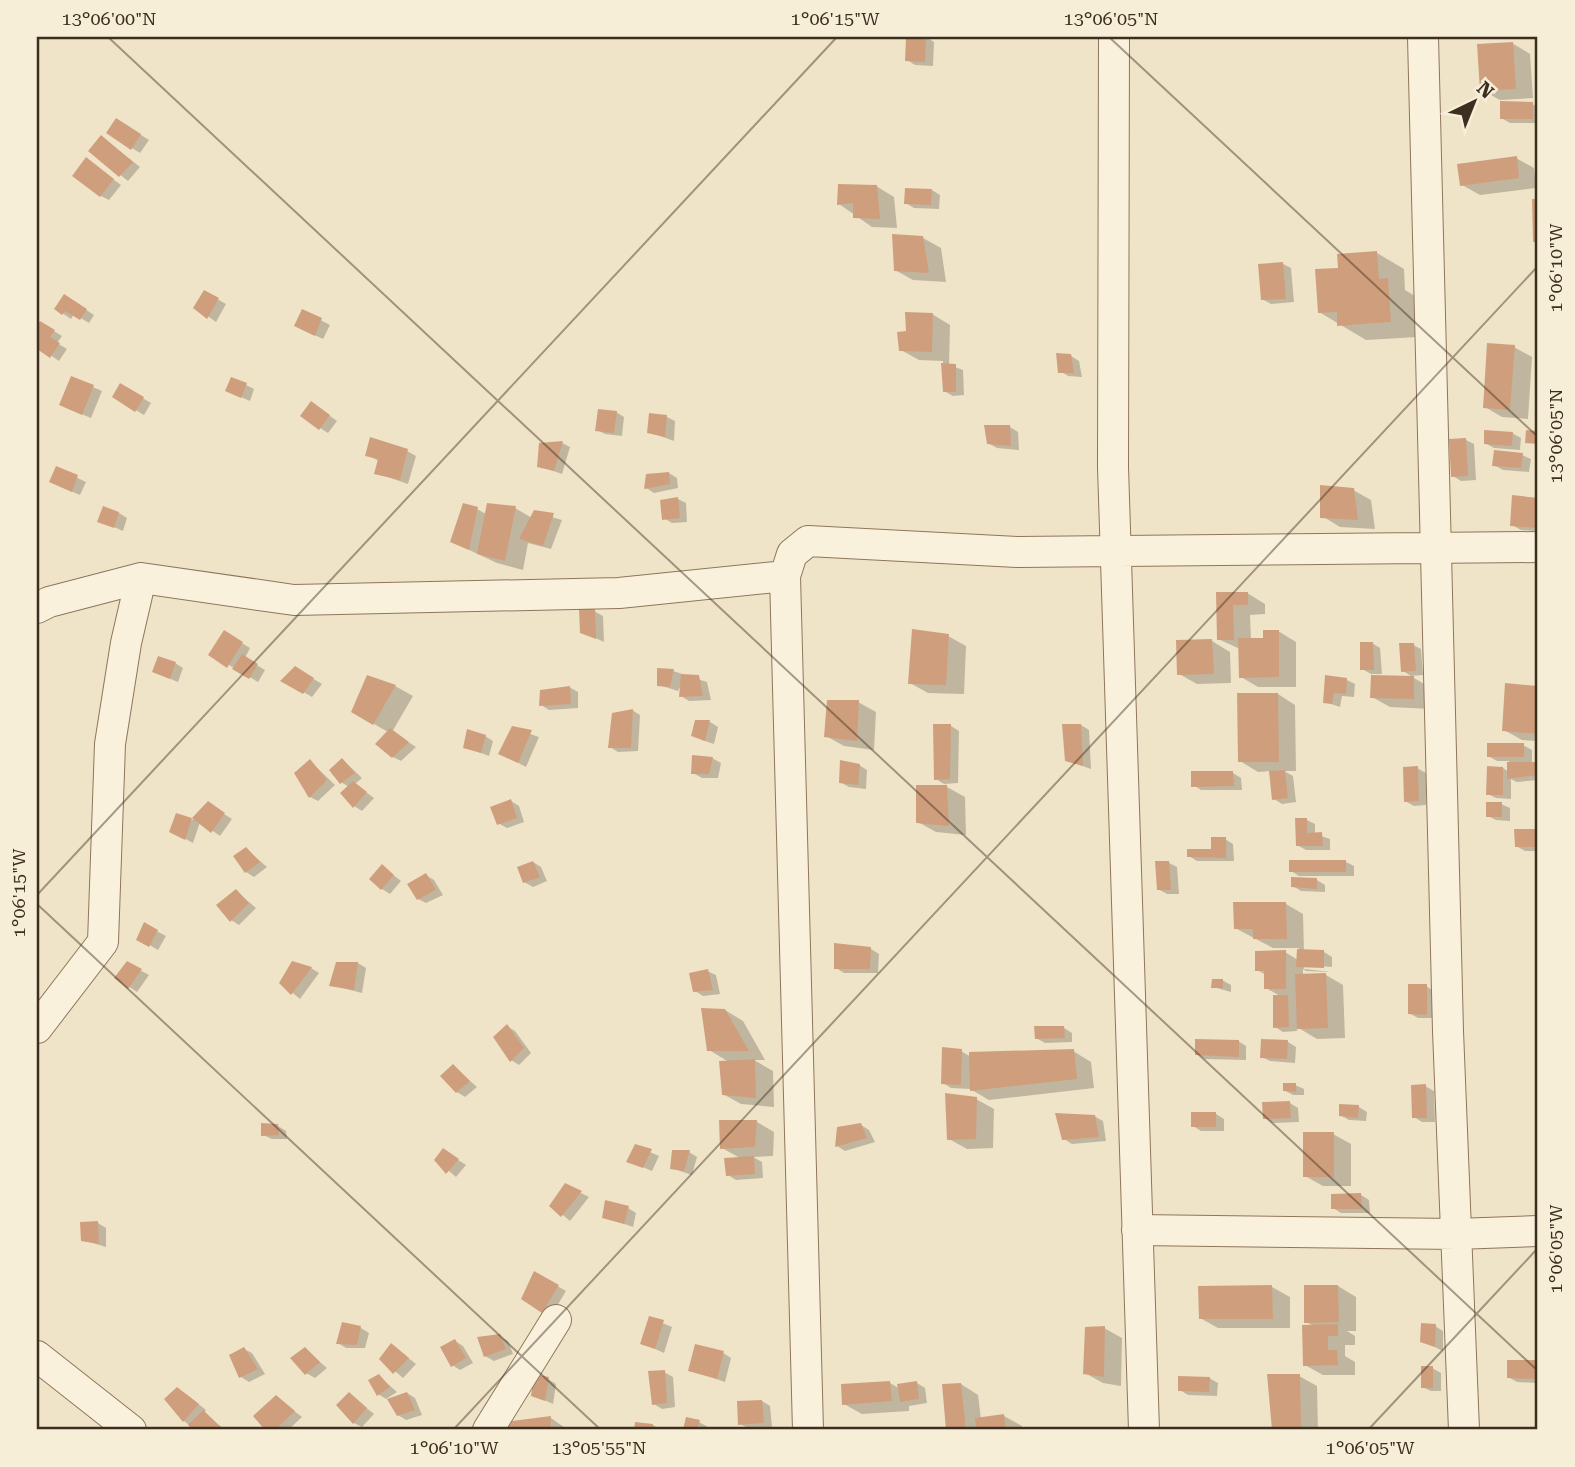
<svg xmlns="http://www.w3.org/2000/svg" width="1575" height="1467" viewBox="0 0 1575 1467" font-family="'Roboto Serif',serif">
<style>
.shadow{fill:#0003}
.building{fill:#cf9f7d}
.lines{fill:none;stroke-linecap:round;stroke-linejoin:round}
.minor-casing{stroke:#8d765c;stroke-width:32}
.minor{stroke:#faf1dc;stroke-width:30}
.ticks{fill:none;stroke:#3d2e20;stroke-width:2;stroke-opacity:0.45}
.neatline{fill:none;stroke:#3d2e20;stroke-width:2.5}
.ticks-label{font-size:18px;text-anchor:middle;fill:#3d2e20}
</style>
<rect width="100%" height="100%" fill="#f0e4c8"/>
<path class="shadow" d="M907,37H926L934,42L933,66L915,65L907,60Z
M1512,43L1530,54L1533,98L1500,100L1482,90Z
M1532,104L1538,107V123H1510L1501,118Z
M117,120L149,140L140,153L132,148Z
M102,137L140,167L128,181L90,151Z
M1516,158L1534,168L1536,188L1480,195L1462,185Z
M94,165L121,185L109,200L101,196Z
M876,186L894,197L897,228L872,227L839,204Z
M932,190L940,195L939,209L914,208L906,203Z
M923,238L941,248L946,282L913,280L895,270Z
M1377,253L1404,269L1405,290L1415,296L1418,337L1366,340L1319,312L1340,269Z
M1283,264L1291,268L1294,302L1271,304L1262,299Z
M205,292L226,304L216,322L195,307Z
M73,301L94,315L89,323L74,314L71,319L56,309Z
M303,311L330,325L323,339L304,330Z
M932,314L950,325L949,365L963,370L964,395L953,396L944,391L943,361L919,360L901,350L908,332Z
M41,323L62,336L57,343L67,349L59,361L37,346V329Z
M1514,347L1532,357L1528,419L1502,417L1485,407Z
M1071,356L1079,361L1082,377L1068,376L1060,371Z
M72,378L102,391L91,418L69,409Z
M120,385L151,403L144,415L114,397Z
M246,385L254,389L250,401L236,395Z
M319,408L337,421L328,433L320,428Z
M616,412L624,417L622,436L605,434L597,430Z
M667,417L675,421L674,441L649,432Z
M1010,427L1018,432L1019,450L997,448L988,443Z
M1512,433L1521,438L1520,450L1494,448L1485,443Z
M1466,440L1474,444L1476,480L1461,481L1453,476Z
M562,443L570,447L562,474L539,466Z
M407,451L416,456L408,484L376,473L379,461L367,455Z
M1522,455L1531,459L1529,472L1503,470L1494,465Z
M57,468L86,482L80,495L59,486Z
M669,473L677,478L678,488L654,493L646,488Z
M1353,490L1371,500L1375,529L1340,527L1322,516Z
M1514,497L1538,499V531L1521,530L1512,525Z
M678,499L686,503L687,522L672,523L664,518Z
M515,508L532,518L535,512L562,520L551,549L528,543L523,570L497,563L452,542L477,509L486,514Z
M119,513L127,518L123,531L100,521Z
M1247,593L1265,604V614L1250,615L1251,640H1265L1278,631L1296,642V687H1258L1241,677L1240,649L1218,639V594Z
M594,611L603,616L604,642L582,632Z
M948,636L966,646L964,694L928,693L910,683Z
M232,637L250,648L245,658L265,670L258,682L210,654Z
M1212,641L1230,652L1231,683L1197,684L1179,674Z
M1372,643L1380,648L1382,674H1371L1362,669Z
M1413,645L1421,649L1423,675L1411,676L1403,671Z
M175,663L183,668L178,682L154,672Z
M295,668L322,684L312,697L283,680Z
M673,671L707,682L711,700L689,701L681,696L682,683L678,691L659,685Z
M1414,678L1431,688V709L1390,707L1372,697Z
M1347,680L1355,684L1354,697L1342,696L1340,707L1325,702Z
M1507,685L1538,687V741L1522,740L1504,730Z
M395,686L413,696L392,732L416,747L401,761L393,757L388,732L353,712Z
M569,687L578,692V708L549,710L541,705Z
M1278,694L1295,705L1296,771H1284L1293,776L1296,802L1282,804L1274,799L1271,771L1258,772L1240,761Z
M858,702L876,712L874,750L844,746L826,736Z
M632,710L640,715L638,751L618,752L610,747Z
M696,722H710L718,727L714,744L702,740Z
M935,725L951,726L959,731L958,783L944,784L936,779Z
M1081,725L1089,730L1091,769L1066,760Z
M513,728L539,737L526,767L509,758Z
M485,736L493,741L489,756L465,747Z
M1523,745L1532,750V764H1538V780L1517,782L1511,779V799L1496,798L1488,794L1503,768L1509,772V761H1497L1488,756Z
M712,758L721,763L718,778H702L693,773Z
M343,760L362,778L355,784L374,798L362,811L354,806L349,787L341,782Z
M310,761L335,785L318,801L310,797Z
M859,765L867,770L866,789L849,787L840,782Z
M1417,768L1426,773V805L1414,806L1405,801Z
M1233,773L1241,778L1242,790H1201L1193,785Z
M947,787L965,797L966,835L936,832L918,822Z
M511,801L519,806L524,822L507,828L498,823Z
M208,804L232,819L220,836L200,822L193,843L171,831L177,815L192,820Z
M1501,804L1510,808V821L1496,820L1488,816Z
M1307,820L1315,824V834L1330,839V850H1306L1297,845Z
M1538,830V851H1525L1516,846V831Z
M1225,839L1233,844L1234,861H1197L1189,856L1213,850Z
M246,849L267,867L254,877L246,872Z
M533,862L541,867L547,881L533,887L524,882Z
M1346,862L1354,866V876H1299L1291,871Z
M1169,863L1177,867L1179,894H1167L1158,889Z
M382,866L401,881L390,894L382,889Z
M426,875L434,880L443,895L426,903L418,899Z
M1317,880L1325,885V892L1301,891L1293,886Z
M236,891L256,908L239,925L231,920Z
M1286,904L1303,914L1304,951L1324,952L1332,957V967L1304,965V969L1331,972L1306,971L1303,969V976L1326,975L1343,985L1345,1038L1317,1039L1297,1027V1031L1283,1032L1275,1027L1282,997L1266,988V975L1257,970L1285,952L1298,960L1299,948H1273L1235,928Z
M145,925L166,936L158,950L139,939Z
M871,949L879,954L878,973H844L836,968Z
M127,963L149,975L137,992L116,978Z
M337,963H358L366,968L362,993L331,985Z
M311,968L319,973L300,999L281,983Z
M707,971L716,975L720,994L703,996L695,991Z
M1222,980L1231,985V992L1213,987Z
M1426,986L1434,991V1018H1418L1409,1013Z
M725,1010L743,1021L765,1060H754L773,1071L774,1107L741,1104L723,1094L729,1062L709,1050Z
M507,1026L515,1031L531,1053L519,1065L511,1060Z
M1064,1028L1072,1033V1042L1045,1043L1036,1038Z
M1238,1041L1246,1046V1060L1205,1059L1197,1054Z
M1288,1042L1296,1047L1295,1063L1270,1061L1262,1057Z
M961,1051L971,1057L1073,1051L1091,1062L1094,1088L989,1100L970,1089L951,1088L943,1083Z
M453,1066L477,1087L465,1097L457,1092Z
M1295,1085L1304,1089V1095H1293L1284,1090Z
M1425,1086L1434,1091L1435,1122H1422L1414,1117Z
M976,1099L994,1109L993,1148L967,1149L949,1139Z
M1290,1103L1298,1108L1299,1122L1273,1123L1265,1118Z
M1359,1107L1367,1112L1366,1121L1349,1120L1340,1115Z
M1216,1114L1224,1119V1131H1201L1193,1126Z
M1094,1116L1103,1121L1106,1141L1072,1144L1064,1139Z
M757,1122L774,1132L773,1156L753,1157L762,1162L763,1178L736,1180L728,1175L740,1158L722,1148Z
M861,1125L869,1130L875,1142L845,1151L837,1146Z
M278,1126L286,1131L287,1139H272L263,1135Z
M1333,1134L1351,1144V1186H1323L1305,1176Z
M636,1146L659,1156L652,1171L628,1161Z
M444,1151L466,1165L456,1177L436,1160Z
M689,1152L697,1157L692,1175L671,1168Z
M565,1185L589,1197L570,1221L551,1205Z
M1361,1195L1369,1200L1370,1213H1341L1333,1208Z
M628,1208L636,1213L633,1227L604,1217Z
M98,1223L106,1228V1247L83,1240Z
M535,1273L566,1291L551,1316L524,1298Z
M1338,1286L1356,1297V1331H1347L1355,1336V1345H1345V1356L1355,1362V1375H1323L1305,1365L1314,1326L1306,1322Z
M1272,1287L1290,1297V1328H1218L1200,1318Z
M650,1318L672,1327L664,1353L642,1343Z
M1435,1326L1443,1331V1351L1422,1341Z
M361,1328L369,1333L365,1348H346L338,1343Z
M1104,1328L1122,1338L1121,1386L1103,1383L1085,1373Z
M499,1336L508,1341L513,1354L494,1361L485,1356Z
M455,1341L463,1346L473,1363L460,1370L452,1365Z
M392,1345L416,1364L403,1378L381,1359Z
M244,1349L252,1353L265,1374L249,1382L241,1377Z
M305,1349L327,1368L315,1378L306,1373Z
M723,1353L731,1358L725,1382L690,1370Z
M1537,1362L1538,1383L1517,1382L1508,1377Z
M1432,1368L1441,1373V1391H1431L1422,1387Z
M664,1372L673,1377L675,1407L662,1409L654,1404Z
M379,1376L397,1392L386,1399L378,1394Z
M1299,1376L1317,1386L1318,1430H1277L1274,1428Z
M1209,1378L1218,1383L1217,1396L1188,1395L1180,1390Z
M548,1379L556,1384L553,1404L533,1395Z
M890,1383L900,1389L917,1383L925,1388L927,1403L909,1406V1411L862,1414L844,1404Z
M961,1384L978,1395L981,1419L1004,1416L1022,1426V1430H948L944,1386Z
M407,1393L415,1398L422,1415L406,1420L398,1415Z
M186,1394L206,1410L204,1413L225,1430H195L184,1421Z
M349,1394L374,1414L362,1427L354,1423Z
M276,1397L302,1417L288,1430H267L256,1416Z
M762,1401L770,1406L772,1427L748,1428L740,1424Z
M551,1418L568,1430H498Z
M687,1419L699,1422L708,1427L707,1430H684Z
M637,1424L653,1425L661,1430H636Z"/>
<path class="building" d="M906,37H926L925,62L905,61Z
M1513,42L1516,89L1480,91L1477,44Z
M1500,101L1533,102V119H1500Z
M116,118L141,134L131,150L106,133Z
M101,135L133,162L119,177L88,151Z
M1517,156L1519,178L1460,186L1457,164Z
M86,157L114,179L100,197L72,176Z
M838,184L877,185L880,219L853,218V203L837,205Z
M905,188L932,189L931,205L904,204Z
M1532,199H1538V242H1533Z
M892,234L923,236L929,273L894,271Z
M1377,251L1379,279L1388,278L1391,322L1337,326V312L1318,313L1315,269L1338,268L1337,254Z
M1283,262L1286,299L1261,300L1258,264Z
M204,290L219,298L207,319L193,308Z
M64,294L87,309L80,320L65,311L62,315L54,309Z
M302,309L322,318L315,336L294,326Z
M905,312L933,313L932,352L899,351L897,332L906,331Z
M40,321L55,330L50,337L60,343L50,358L37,349V326Z
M1487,343L1515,345L1510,410L1483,408Z
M1056,353L1071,354L1074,373H1058Z
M941,363L956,364V392H943Z
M71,376L94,385L82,415L59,405Z
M231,377L247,383L241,398L225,391Z
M120,383L144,397L135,412L112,397Z
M311,401L330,415L319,430L300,416Z
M598,409L617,411L614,433L595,431Z
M649,413L667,415L665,437L647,433Z
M984,425H1010L1011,446L987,444Z
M1484,430L1513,432L1512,446L1484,444Z
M1526,430L1538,431V444L1525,443Z
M370,437L408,449L400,480L374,474L378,459L365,456Z
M1466,438L1468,476L1451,477L1449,439Z
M563,441L554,471L537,467L539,443Z
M1494,450L1523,453L1521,468L1492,466Z
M56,466L78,475L72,492L49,482Z
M669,472L670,484L644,489L646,474Z
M1320,485L1354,488L1358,520L1320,518Z
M1512,495L1538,498V528L1510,526Z
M678,497L680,518L662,520L660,500Z
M463,503L478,507L469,550L450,542Z
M487,503L516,506L505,561L477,554Z
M103,506L119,512L114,528L97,522Z
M534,510L554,513L543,546L519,539Z
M1216,592H1248V605H1233L1234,640H1217Z
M579,609H595L596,639L580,633Z
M912,629L949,634L946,685L908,684Z
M224,630L243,642L227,668L208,655Z
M1263,630H1279V677L1239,678L1238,638H1263Z
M1212,639L1214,674L1177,675L1176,640Z
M1360,642H1373L1374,670H1360Z
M1399,643H1414L1416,671L1401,672Z
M242,654L258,664L249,679L232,669Z
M158,656L176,662L170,679L152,672Z
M295,666L314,678L303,694L280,681Z
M657,668L674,669L670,687L657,686Z
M681,674L699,675L703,696L679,697Z
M367,675L396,685L373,725L351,712Z
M1325,675L1347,678L1346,694L1334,693L1332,704L1323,703Z
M1371,675L1414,676V699L1370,698Z
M1505,683L1538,686V734L1502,731Z
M570,686L571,704L539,706L540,690Z
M1237,693H1278L1279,762H1238Z
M827,700H859L857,741L824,737Z
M633,709L631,748H608L612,713Z
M695,720H710L705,741L691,736Z
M933,724H951L950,779L934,780Z
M1062,724H1081L1083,766L1065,761Z
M512,726L532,730L518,763L498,754Z
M390,728L409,742L392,758L375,744Z
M467,729L486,735L481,753L463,748Z
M1487,743H1524V757H1487Z
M692,755L713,757L709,774H691Z
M342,758L355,773L340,784L329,770Z
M310,759L327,780L309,798L294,773Z
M840,760L860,764L858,785L839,783Z
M1507,762H1538V775L1507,779Z
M1418,766L1419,801L1404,802L1403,767Z
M1487,766L1503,767V795H1486Z
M1285,770L1288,798L1272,800L1269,771Z
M1191,771H1233L1234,786L1191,787Z
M353,781L367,792L353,808L340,793Z
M916,785H947L949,826L916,823Z
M511,799L517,818L497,825L490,807Z
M208,801L225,813L211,833L192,818Z
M1486,802H1502V817H1486Z
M176,813L192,818L185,840L169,832Z
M1295,818H1307V833L1322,832L1323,846H1296Z
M1514,829H1538V847H1515Z
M1211,837H1226V858L1187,857V849H1211Z
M246,847L260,862L245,873L233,856Z
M1289,860H1346V872H1289Z
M533,861L540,877L523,883L517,867Z
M1155,861H1169L1171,890H1157Z
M382,864L394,875L381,890L369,879Z
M426,873L436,890L417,900L407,884Z
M1291,877L1317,878V889L1291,887Z
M236,889L249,903L230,922L216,905Z
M1233,902H1286L1287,939H1253V929H1234Z
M144,922L158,930L149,947L136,940Z
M834,943L871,947L870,969H834Z
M1297,949L1324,950V968L1296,967Z
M1286,950V989H1264V971H1255V951Z
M127,961L142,969L128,989L114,978Z
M292,961L312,967L291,995L279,983Z
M336,962H358L354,990L329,986Z
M708,969L713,990L693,992L689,973Z
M1326,973L1328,1028L1297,1029L1295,974Z
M1212,979H1223V988H1211Z
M1408,984H1427V1015L1408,1014Z
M1273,995H1288L1289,1027L1273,1028Z
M701,1008L725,1009L749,1051H707Z
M507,1024L524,1048L510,1062L493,1037Z
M1034,1026H1064L1065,1038L1035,1039Z
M1195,1039L1239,1040V1057L1195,1055Z
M1261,1039L1288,1040L1287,1059L1260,1058Z
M942,1047L962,1049L961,1085L941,1084Z
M1074,1049L1077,1079L970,1091L969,1052Z
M755,1059L756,1098L722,1095L719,1061Z
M453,1064L470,1081L456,1093L440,1076Z
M1283,1083H1296V1092L1283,1091Z
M1426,1084L1427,1118H1412L1411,1085Z
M945,1093L977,1097L976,1139L947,1140Z
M1290,1101L1291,1118L1263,1119L1262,1102Z
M1339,1104L1359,1105L1358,1118L1339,1116Z
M1191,1112H1216V1127H1191Z
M1055,1113L1095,1115L1099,1137L1062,1140Z
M719,1120H757L755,1147L720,1149Z
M261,1123L278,1124L279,1135L261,1136Z
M861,1123L867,1138L835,1147L837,1127Z
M1303,1132H1334V1177H1303Z
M635,1144L652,1149L643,1168L626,1162Z
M443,1148L459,1159L446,1174L434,1160Z
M672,1150H690L684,1171L670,1169Z
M754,1156L755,1174L726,1176L724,1158Z
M565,1183L582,1191L561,1217L549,1206Z
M1361,1193L1362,1209H1331V1194Z
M605,1200L629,1206L624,1224L602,1218Z
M98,1221L99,1244L81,1241L80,1222Z
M534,1271L559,1285L542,1313L521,1299Z
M1272,1285L1273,1319H1199L1198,1286Z
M1304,1285H1338L1339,1322L1304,1323Z
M649,1316L664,1320L655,1349L640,1344Z
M342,1322L361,1326L357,1345L336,1344Z
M1421,1323L1436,1324L1435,1347L1420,1342Z
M1338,1324V1336H1328V1350H1337L1338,1365L1303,1366L1302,1325Z
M1105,1326L1104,1377L1083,1374L1085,1327Z
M500,1334L506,1349L484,1357L477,1337Z
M455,1339L466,1358L451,1367L440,1347Z
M391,1343L409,1358L393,1374L379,1359Z
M695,1344L724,1351L717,1379L688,1371Z
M244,1347L258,1369L239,1378L229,1355Z
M305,1347L320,1362L305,1375L290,1358Z
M1507,1360H1537V1379L1507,1378Z
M1421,1366H1433V1388H1421Z
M665,1370L667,1403L652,1405L648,1371Z
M379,1374L390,1387L377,1396L368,1380Z
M534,1374L549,1377L545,1401L531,1396Z
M1267,1374H1300L1301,1430H1272Z
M1178,1376L1210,1377L1209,1392L1178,1391Z
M890,1381L892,1401L842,1405L841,1384Z
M917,1381L919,1399L900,1402L897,1384Z
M961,1383L966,1430H946L942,1384Z
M177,1387L199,1404L183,1422L164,1399Z
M349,1392L367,1408L353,1424L336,1405Z
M407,1392L415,1410L397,1416L387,1399Z
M276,1395L295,1411L275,1430H265L253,1416Z
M762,1400L764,1423L738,1425L737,1401Z
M203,1410L224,1430H193L188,1425Z
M1004,1414L1006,1430H976L975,1418Z
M551,1416L550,1430H496L497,1423Z
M686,1417L700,1420L697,1430H683Z
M635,1422L653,1424L652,1430H634Z"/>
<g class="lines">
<defs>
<path id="minor" d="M1114,37L1113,467L1144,1430
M1423,37L1448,1031L1464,1430
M37,608L49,602L141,578L294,600L619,593L785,576
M37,1028L103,942L110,744L126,643L141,578
M1137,1230L1456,1234L1538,1231
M37,1356L131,1430
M488,1430L556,1320
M808,1430L785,576L792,554L808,541L1017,552L1538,547"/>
</defs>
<use href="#minor" class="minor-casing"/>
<use href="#minor" class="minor"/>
</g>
<path class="ticks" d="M108,37L1538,1371M1109,37L1538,437M37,895L837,37M37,904L601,1430M453,1430L1538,266M1368,1430L1538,1248"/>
<rect width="1575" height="1467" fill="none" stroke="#f7eed8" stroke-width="77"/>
<g transform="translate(1474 102) rotate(43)" stroke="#f7eed8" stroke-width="5" paint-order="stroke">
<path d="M0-5L12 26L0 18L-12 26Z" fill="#3d2e20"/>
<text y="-10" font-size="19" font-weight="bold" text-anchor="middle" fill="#3d2e20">N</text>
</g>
<rect x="38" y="38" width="1498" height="1390" class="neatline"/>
<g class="ticks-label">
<text x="109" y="25">13°06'00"N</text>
<text x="835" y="25">1°06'15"W</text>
<text x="1111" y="25">13°06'05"N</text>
<text transform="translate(1556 268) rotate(-90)" y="6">1°06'10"W</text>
<text transform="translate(1556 436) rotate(-90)" y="6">13°06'05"N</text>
<text transform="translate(19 893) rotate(-90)" y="6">1°06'15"W</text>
<text transform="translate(1556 1249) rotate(-90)" y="6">1°06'05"W</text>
<text x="454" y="1454">1°06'10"W</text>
<text x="599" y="1454">13°05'55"N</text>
<text x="1370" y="1454">1°06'05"W</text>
</g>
</svg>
